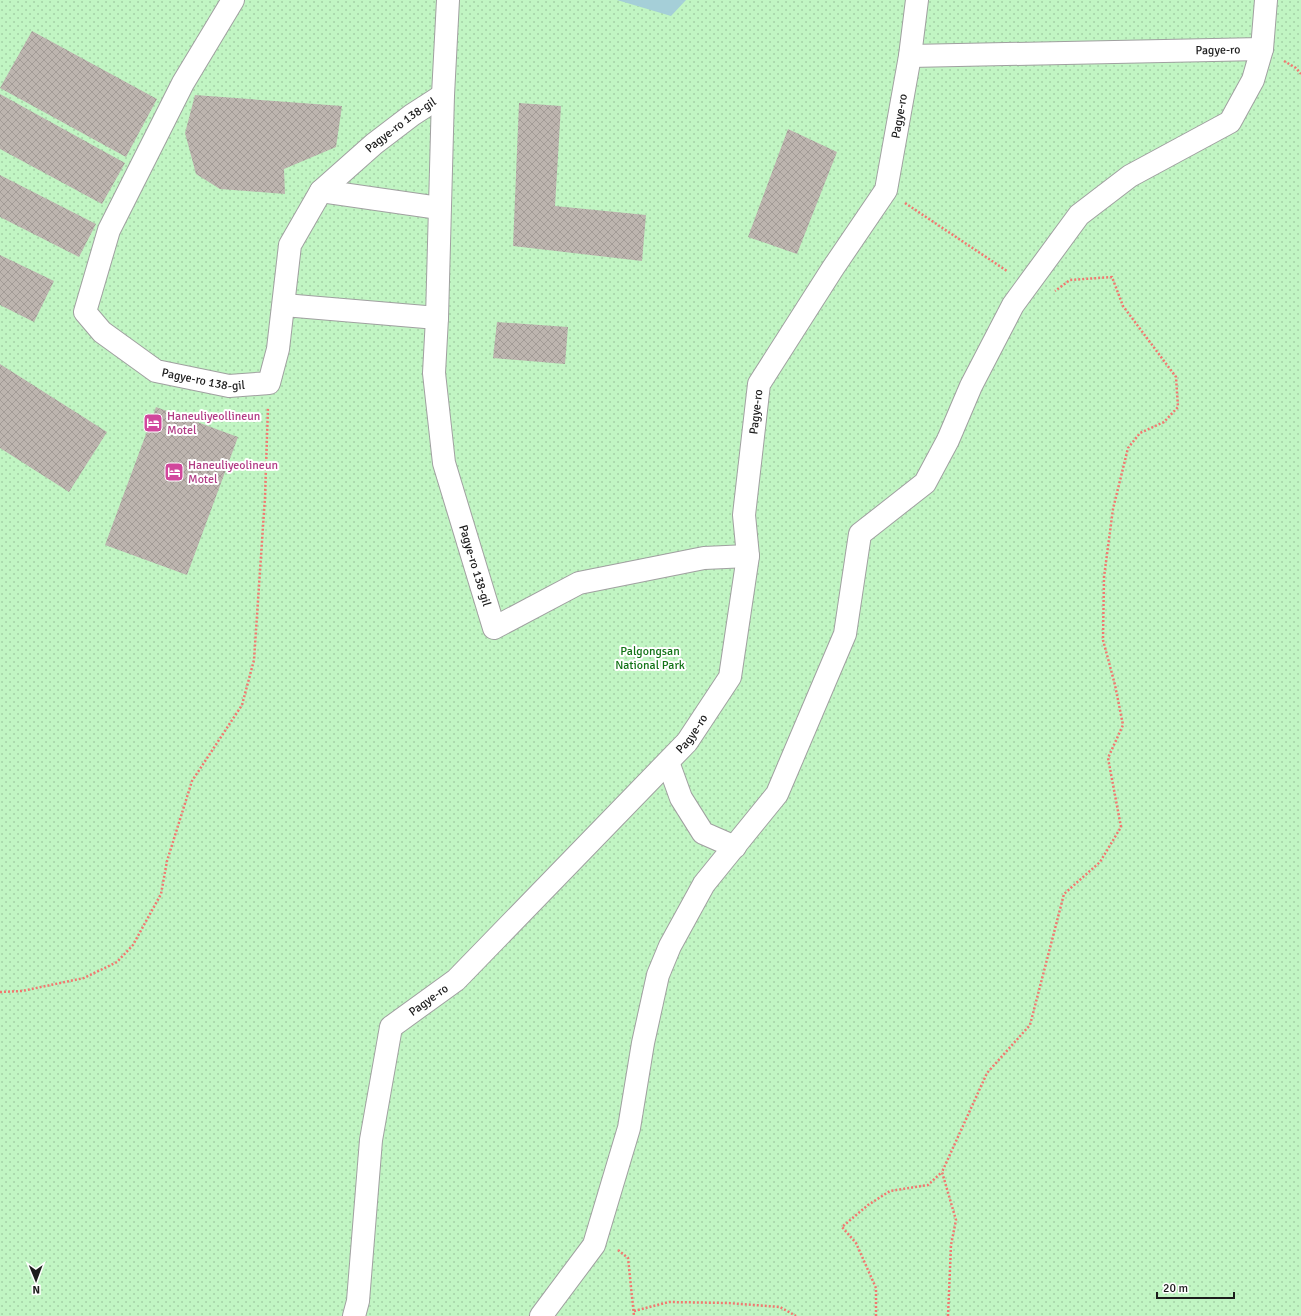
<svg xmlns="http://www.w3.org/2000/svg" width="1301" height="1316" viewBox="0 0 1301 1316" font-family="Signika,sans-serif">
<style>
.park{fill:url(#park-dots)}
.water{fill:#a5cfd8}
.building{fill:url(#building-cross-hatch)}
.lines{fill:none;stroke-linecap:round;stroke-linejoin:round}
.minor-casing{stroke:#a0a0a0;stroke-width:24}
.path{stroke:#f17870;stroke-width:2.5;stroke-dasharray:2 2;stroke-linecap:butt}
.minor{stroke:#fff;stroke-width:22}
.labels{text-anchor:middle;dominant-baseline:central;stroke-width:4;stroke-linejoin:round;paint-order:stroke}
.street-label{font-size:12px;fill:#1c1c1c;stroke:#fff}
.hotel-label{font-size:12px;fill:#b23c85;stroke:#fff;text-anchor:start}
.park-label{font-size:12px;fill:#127316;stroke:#fff}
</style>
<defs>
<pattern id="park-dots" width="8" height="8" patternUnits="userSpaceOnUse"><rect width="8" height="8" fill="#c1f5c3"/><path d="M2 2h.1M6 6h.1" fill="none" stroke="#a5d1a7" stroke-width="1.8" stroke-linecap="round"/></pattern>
<pattern id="building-cross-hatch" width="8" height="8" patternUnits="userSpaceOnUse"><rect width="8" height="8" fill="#bdb5af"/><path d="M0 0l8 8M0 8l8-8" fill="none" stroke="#a29b96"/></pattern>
</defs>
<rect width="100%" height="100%" fill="#ede9e2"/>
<path class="park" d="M0,0H1301V1316H0Z"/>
<path class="water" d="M617,0H686L671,16Z"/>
<path class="building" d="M32,31L157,99L126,157L0,88Z
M0,94L125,163L102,204L0,149Z
M195,95L342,106L336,147L284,169L285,194L220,189L196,174L185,133Z
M519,103L561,106L555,206L646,215L642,261L513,246Z
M788,129L837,152L797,254L748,237Z
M0,175L96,224L79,257L0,217Z
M0,255L54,281L34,322L0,305Z
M497,322L568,327L565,364L493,358Z
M0,364L107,432L69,492L0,448Z
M156,407L238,437L187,575L105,545Z"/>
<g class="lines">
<defs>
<g id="minor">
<path id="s1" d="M233,0L183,83L109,230L85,312L102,332L156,371L229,386L269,383L278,349L290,245L321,191L374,144L412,115L443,95"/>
<path id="s2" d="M448,0L443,95L437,318L434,373L444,463L494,628L579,583L704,558L748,556"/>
<path id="s3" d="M910,56L1262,49"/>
<path d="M321,191L439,208"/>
<path d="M284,305L437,318"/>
<path d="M668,762L681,798L703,833L735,847"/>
<path id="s4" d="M354,1316L358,1301L371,1140L391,1027L456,980L687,742L730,677L748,556L744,515L759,384L833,268L886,190L910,56L917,0"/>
<path d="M541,1316L594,1245L629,1128L643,1043L658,975L670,946L704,884L777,794L845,634L860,534L925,483L948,440L971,386L1013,305L1079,215L1130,176L1230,122L1253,80L1262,49L1266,0"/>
</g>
</defs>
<use href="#minor" class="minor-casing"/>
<path class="path" d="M1284,61L1296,68L1301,74
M905,203L1007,271
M0,992L22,991L84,978L117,962L133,945L161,894L167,861L192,781L242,705L254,660L265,497L268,407
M618,1250L628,1258L634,1316
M634,1311L669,1302L728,1303L780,1307L796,1316
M876,1316V1288L856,1243L842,1227L868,1205L890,1191L928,1185L942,1172
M948,1316L951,1245L956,1220L942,1172L987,1073L1030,1025L1064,894L1100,862L1121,827L1108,758L1123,725L1115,685L1103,640L1104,577L1113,509L1128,448L1140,433L1164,422L1178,407L1176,377L1123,306L1112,277L1070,280L1055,291"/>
<use href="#minor" class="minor"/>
</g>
<defs>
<symbol id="hotel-square" viewBox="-11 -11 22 22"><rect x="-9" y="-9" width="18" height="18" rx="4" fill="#d1479c" stroke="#fff"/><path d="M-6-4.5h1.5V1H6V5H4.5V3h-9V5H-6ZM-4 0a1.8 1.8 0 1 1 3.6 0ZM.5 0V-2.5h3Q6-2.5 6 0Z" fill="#fff"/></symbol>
</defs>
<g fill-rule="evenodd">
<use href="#hotel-square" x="142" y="412" width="22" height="22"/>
<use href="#hotel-square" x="163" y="461" width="22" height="22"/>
</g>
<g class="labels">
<g class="street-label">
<text stroke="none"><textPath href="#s3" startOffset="308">Pagye-ro</textPath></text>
<text stroke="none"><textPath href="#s4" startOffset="1384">Pagye-ro</textPath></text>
<text stroke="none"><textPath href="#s1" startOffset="860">Pagye-ro 138-gil</textPath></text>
<text stroke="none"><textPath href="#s1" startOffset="488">Pagye-ro 138-gil</textPath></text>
<text stroke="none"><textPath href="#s4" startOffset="1049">Pagye-ro</textPath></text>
<text stroke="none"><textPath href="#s2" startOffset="571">Pagye-ro 138-gil</textPath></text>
<text stroke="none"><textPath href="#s4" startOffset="713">Pagye-ro</textPath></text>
<text stroke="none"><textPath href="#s4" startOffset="338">Pagye-ro</textPath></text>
</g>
<g class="hotel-label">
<text x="167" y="416">Haneuliyeollineun<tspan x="167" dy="14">Motel</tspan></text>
<text x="188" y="465">Haneuliyeolineun<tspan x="188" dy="14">Motel</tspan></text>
</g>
<g class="park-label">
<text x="650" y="651">Palgongsan<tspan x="650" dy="14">National Park</tspan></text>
</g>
</g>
<g transform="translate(36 1280) rotate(179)" stroke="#ffffff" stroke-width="3" paint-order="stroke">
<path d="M0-3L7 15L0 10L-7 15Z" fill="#1c1c1c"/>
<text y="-6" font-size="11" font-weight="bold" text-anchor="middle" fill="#1c1c1c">N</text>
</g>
<path d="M1157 1292v6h77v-6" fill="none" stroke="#1c1c1c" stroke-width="2"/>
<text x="1163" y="1292" font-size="12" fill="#1c1c1c" stroke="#ffffff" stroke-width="3" paint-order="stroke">20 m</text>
</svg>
